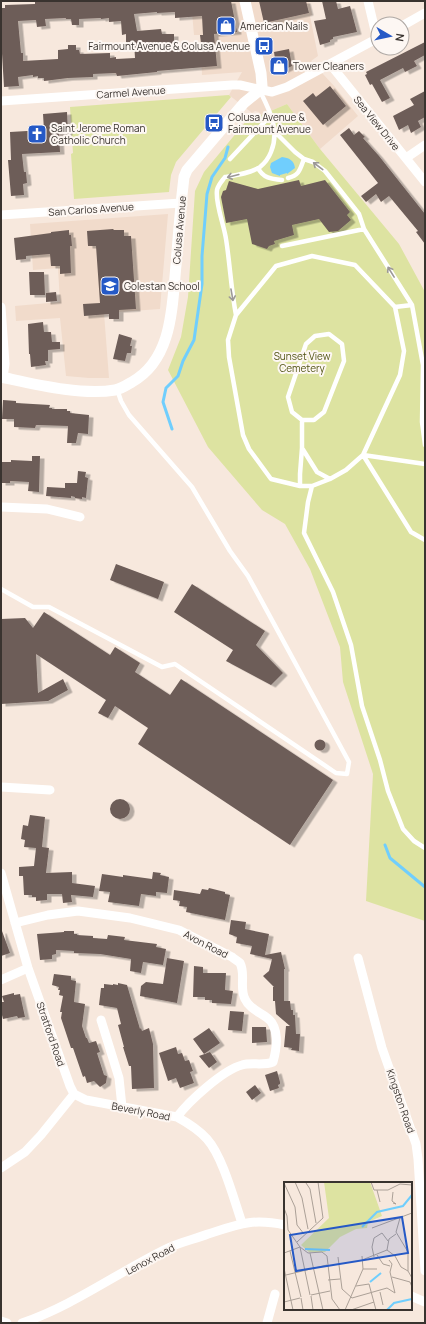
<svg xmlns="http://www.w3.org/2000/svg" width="426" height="1324" viewBox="0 0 426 1324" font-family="Manrope,sans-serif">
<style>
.built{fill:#f1dbcb}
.green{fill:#dde3a1}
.water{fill:#70cefd}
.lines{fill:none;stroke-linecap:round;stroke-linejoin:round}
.stream{stroke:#70cefd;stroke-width:3}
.building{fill:#6d5d58;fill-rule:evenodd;filter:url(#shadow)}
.service{stroke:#fff;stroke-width:4.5}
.minor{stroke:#fff;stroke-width:9}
.tertiary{stroke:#fff;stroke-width:11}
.oneway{stroke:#9c9997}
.labels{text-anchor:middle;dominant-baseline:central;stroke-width:4;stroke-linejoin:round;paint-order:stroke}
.poi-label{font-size:10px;fill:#39332f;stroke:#fdf7f3;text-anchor:start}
.street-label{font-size:10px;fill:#39332f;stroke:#fdf7f3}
.park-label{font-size:10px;fill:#535616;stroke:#fdf7f3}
.inset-river{fill:none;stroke:#70cefd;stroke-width:2}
.inset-road{fill:none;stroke:#aba097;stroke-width:1}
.view{fill:#2559c6;fill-opacity:0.15;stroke:#2559c6;stroke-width:2}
.inset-edge{fill:none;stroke:#39332f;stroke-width:2}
</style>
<defs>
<filter id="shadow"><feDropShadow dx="4.5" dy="2.5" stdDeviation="0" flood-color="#0004"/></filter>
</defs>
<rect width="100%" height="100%" fill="#f7e8dd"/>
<path class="built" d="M191,1H309L312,15L310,16L318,56L311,61L335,87L358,116L320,149L287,104L261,115L259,112L255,111L252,113L229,95L242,72L202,75L200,35H194Z
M168,214L160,309L104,313L109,378H89L66,376L60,318L16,321L15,306L60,302L58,268L33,270L30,224Z"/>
<path class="green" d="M229,95L231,97L176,162L171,175L169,192L74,199L71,154L73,153L70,107Z
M287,104L320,149L399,244L425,292V921L366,901L373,774L343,682L340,647L310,569L285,524L262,510L208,447L168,370L181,337L188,297L195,191L204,172L252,114L261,115Z"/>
<path class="water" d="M282,157C289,158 294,160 295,168L287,174V173L280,175V176L272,173L270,167L271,163Z"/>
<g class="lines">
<path class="stream" d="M172,429L163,402L166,388L178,376L183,361L194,340L202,284V256L207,194L212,177L225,158L228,147
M385,845L390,858L425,887"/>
</g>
<path class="building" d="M56,1H231L237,32L214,34L217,66L157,71V72L117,76L116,73L93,74V77L68,78L44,81V78H38V76L33,77V75L18,77L19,86L4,87L1,37V8H5V5L35,4V2ZM157,12V13L175,12V18L202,16L203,35H200L201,43L174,45V34H162L161,29L137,31L134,14ZM66,18V19H71L72,25H79V19L101,18V19L109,18V22L121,21L122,35L126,34V43L134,42L135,58L116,59V57L110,58V53L80,54L79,50H76V45H68V49L58,50V59L23,61V53H21L18,21L36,20L37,27L46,26L45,19Z
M259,1H306L309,13L264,23Z
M322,1H336L338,9L350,6L357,32L333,37V39L330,40V42L320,45L314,21L326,19Z
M425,42V55L414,61L417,66L405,72L403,68L380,80L390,98L382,102L372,84L370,85L365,75L367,74L366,72Z
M289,49L292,66L284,70H280L276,66L274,52Z
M330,86L346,106L323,125L303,101L313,93L316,97Z
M425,91V117L418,121L421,127L411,133L408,125L399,130L393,116L414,105L410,99Z
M67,112L68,133L59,134L60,152L22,154L24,172H26L27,183L23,184L24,195L11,196L8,160H11L10,132L44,130L43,114Z
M349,128L354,135L359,131L365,137L363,138L379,156L425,214V244L416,232L418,231L389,196L381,202L376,194L366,202L361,196L378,183L340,135Z
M299,180L301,186L325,180L350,212L347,215L351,220L338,231L329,232L319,219L292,225L294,235L274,241L275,244L269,246L267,249L252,244L247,219L226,223L221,197L223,191L226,190L229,181L258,189Z
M113,229L114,230H124V236H131L136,309L119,310V319H109V314L84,316L83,304L100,303L96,246H88L87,231Z
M69,230V235H71L72,246H70L71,273L60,274V266H51L50,254L26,256V259L16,260L14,238L51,233V232Z
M29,272H44L45,295H30Z
M56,292L57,301L46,302V293Z
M43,322L44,332H51L52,342H60V349L48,350V361H45L46,365L31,367L30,354H29L28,324Z
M119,334L132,338L130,346H132L131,353H127L125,361L113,359Z
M3,400L16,401V403L50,405L49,408H52V409H67V411H70V413L89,415L88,434L78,433L76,443H67L68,426L36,425L35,428L14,427V419H2Z
M32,456H40L39,492L28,491L29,482L10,481V483H1L2,462H11V460L32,461Z
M78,471L86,472L85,477L88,478L86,498L82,497V499L75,498V497L71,496V498L46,496L47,487L65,488V483H77Z
M116,564L164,582L158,599L110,580Z
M192,584L265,631L256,645L283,673L271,685L226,661L233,650L174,612Z
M44,612L110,655L115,647L140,663L135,672L170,695L181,679L333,780L290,845L138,744L148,728L115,706L108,718L98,713L106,700L36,654L38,693L63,679L68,690L48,701L1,704V619L25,618L33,628Z
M314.5 745a5.5 5.5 0 1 1 11 0a5.5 5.5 0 1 1-11 0Z
M110 809a10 10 0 1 1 20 0a10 10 0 1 1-20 0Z
M30,815L45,817L42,847L49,848L46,873L72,872V883L95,886L93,897L71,895L72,902L63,903L62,894H47V900L36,901V897H32V895H24L23,876H19V867L34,866L36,848L24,847L25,840L21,839L23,825L28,826Z
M153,872L161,873L160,875L169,877L167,893L156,892V896L141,894L139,906L108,902L110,892L99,891L102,874L123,877V875L152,879Z
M209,888L225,892V894L230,895L225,920L186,912L187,907L179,906L180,901L173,900L174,890L200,894L202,889L208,890Z
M231,920L246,922L245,929L269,934L265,955L281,952L285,969H284V1001H290L291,1010H293V1015H295L296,1034H300L299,1051L291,1050L292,1048L284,1047L286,1026H290L276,1014L275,1001H273V987H274L263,976L269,971L272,959L250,954L252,946L236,943L237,937L229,934Z
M1,931H2L10,953L1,956Z
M64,931H74V934H77V935L93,936V938L107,939L108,935L125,937L124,940L157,944L156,947L166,949L163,965L143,962L141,973L130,971L131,959L100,954L74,953V951L56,950V954L52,955V959L40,960L37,934L64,932Z
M167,958L184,961L177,1003L140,996L141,986L146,982L163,984Z
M194,966L203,967V973H226L225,990L233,991L231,1004L212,1003V1000H205V997H193Z
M54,974L71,976V980L76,981L74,1002L85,1004L82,1026L86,1038H87L89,1043L96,1041L100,1052L97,1053L104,1075L107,1076L106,1083L100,1087L94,1081L87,1083L85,1076L83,1077L73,1048H71L61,1018L62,1012H60L63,996L59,995L60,990H58L59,987L52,985Z
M118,983L127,985L140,1029L141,1028L142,1031L149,1028L153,1044L154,1088L132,1089L131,1066H129L123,1047H124L118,1025L121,1024L117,1008L99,1005L101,988H104V984L113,985V984L118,985Z
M14,993V995L20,994L25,1017L18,1018L17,1016L3,1019L1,1011V1005L2,1004V1002H4L2,996Z
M230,1011L244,1012L242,1031L228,1030Z
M252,1027H266L267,1042L252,1043Z
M209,1028L220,1043L204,1054L193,1039Z
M176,1047L178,1054L182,1053L185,1061L189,1060L193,1071L190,1072L194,1083L180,1088L176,1078L168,1081L159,1053Z
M210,1052L217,1062L209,1068L199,1056Z
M277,1071L280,1082V1084L278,1085L279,1088L270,1091L265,1075Z
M255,1085L261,1093L252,1100L246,1092Z"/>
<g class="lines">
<path class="service" d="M276,133L295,152L304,159L313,162L325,171L359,214L364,229L412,305
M230,159L271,115
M258,168C263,178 271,179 282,180
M288,178C300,175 300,169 304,159
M282,246L364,229
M312,256L355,265L395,307L404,351L400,375L363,455L346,470L330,479L312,486H300L271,479L249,449L243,435L229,357L228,340L236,315L276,266Z
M395,307L412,305L423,365L422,422L425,445
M236,315C231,289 230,264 226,239C224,225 215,203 217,190C218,185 222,181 225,177C237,175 251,173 260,167C265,163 269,157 271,152C280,130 270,111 260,91
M302,420L292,412L288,397L306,344L315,336L329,334L342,344L344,361L324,412L314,420H302V448L317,472L330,479
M363,455L411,532L425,540
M363,455L425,464
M300,486V474L302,448
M312,486L308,502L304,533L333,592L351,645L362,706L380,760L388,791L403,829L414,841L425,848
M1,589L33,607H49L162,667L175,664L336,773L347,774L349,762L248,576L230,551L192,487L129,415L121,401L117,389"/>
<path class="minor" d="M368,1L377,39
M402,26L425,13
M330,64L425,182
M1,101L232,85H240L272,92L287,87L378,38
M406,158L425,145
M1,215L181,203
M1,307L5,364L3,377
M1,507L47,509L80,517
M1,787L50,790
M1,873L28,968L70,1086L74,1094
M15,923L48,915L78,911L130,918L179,930L232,957C234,959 238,961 240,963C246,974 239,988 245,999C249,1008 259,1012 266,1017C280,1026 277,1048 273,1062C263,1066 252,1062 242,1065C223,1070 189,1101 177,1117
M358,958L382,1048L416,1144L418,1159L425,1271
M1,980L28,968
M101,1020L119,1078L122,1107
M74,1094L86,1100L177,1117C188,1123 199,1130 207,1139C223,1157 234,1200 242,1223
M1,1168L25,1152L41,1135L74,1094
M411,1296L425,1302
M1,1321L7,1323
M22,1323C73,1306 120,1271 168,1248C181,1242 195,1239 208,1234C239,1224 252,1218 285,1225
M267,1323L275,1294"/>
<path class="tertiary" d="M1,377C34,384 82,396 115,390C121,389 127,385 132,382C173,359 172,306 176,265C178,239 180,212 183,186L184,177L187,170L244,103L260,90L262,86L261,73L245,1"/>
</g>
<defs><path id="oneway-shaft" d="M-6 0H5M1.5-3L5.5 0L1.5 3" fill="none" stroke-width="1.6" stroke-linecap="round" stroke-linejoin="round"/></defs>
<g class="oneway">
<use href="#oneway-shaft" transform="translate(318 166) rotate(-143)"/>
<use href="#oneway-shaft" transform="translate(233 176) rotate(166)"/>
<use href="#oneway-shaft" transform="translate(391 272) rotate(-122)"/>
<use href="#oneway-shaft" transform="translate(232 295) rotate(80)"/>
</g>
<defs>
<symbol id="shop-square" viewBox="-11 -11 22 22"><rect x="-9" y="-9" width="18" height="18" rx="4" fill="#2559c6" stroke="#fdf7f3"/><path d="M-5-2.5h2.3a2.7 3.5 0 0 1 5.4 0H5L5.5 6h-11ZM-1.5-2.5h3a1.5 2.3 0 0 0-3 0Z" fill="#fff"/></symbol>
<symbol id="bus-square" viewBox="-11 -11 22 22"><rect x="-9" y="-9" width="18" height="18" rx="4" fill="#2559c6" stroke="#fdf7f3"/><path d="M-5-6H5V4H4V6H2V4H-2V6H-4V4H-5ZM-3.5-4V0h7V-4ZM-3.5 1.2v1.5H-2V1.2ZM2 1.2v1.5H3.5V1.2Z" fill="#fff"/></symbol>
<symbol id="church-square" viewBox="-11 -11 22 22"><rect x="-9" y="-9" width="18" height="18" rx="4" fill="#2559c6" stroke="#fdf7f3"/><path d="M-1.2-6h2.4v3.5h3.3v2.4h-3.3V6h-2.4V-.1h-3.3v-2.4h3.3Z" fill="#fff"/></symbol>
<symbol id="school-square" viewBox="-11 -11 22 22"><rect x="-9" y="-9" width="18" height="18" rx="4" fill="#2559c6" stroke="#fdf7f3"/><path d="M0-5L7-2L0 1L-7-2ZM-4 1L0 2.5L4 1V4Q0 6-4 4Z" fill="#fff"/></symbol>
</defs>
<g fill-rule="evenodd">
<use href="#shop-square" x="215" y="15" width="22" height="22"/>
<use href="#bus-square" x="253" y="35" width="22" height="22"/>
<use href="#shop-square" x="268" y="55" width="22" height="22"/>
<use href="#bus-square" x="203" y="112" width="22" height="22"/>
<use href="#church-square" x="26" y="123" width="22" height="22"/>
<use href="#school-square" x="99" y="275" width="22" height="22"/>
</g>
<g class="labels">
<g class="poi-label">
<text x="240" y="26">American Nails</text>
<text x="250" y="46" text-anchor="end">Fairmount Avenue &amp; Colusa Avenue</text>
<text x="293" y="66">Tower Cleaners</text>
<text x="228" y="117">Colusa Avenue &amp;<tspan x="228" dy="12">Fairmount Avenue</tspan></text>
<text x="51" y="128">Saint Jerome Roman<tspan x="51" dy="12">Catholic Church</tspan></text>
<text x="124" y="286">Golestan School</text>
</g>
<g class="street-label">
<text transform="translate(131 92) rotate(-4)">Carmel Avenue</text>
<text transform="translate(377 123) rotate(51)">Sea View Drive</text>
<text transform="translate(91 209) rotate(-4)">San Carlos Avenue</text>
<text transform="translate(179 230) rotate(-85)">Colusa Avenue</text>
<text transform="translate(206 944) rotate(27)">Avon Road</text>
<text transform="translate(51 1034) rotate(71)">Stratford Road</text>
<text transform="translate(401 1101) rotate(71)">Kingston Road</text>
<text transform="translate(141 1111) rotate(11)">Beverly Road</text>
<text transform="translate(150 1259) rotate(-28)">Lenox Road</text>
</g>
<g class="park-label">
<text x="302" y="356">Sunset View<tspan x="302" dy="12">Cemetery</tspan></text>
</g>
</g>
<g transform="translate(284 1182)">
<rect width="128" height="128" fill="#f7e8dd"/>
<path d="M40,0H86L98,34L84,40L83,46L72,47L56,55L41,70H25L17,63L45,36Z" fill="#dde3a1"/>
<path class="inset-river" d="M78,45L93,30L119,24L128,13M21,67L46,68M86,100L97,91M103,128L110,121L128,117"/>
<path class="inset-road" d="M11,0L18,16L24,47M87,0L90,8H104L116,2L128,3M0,1L11,25L13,43L20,52M22,1L26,7L32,41M93,8L96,20M109,21L112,22L108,19L109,10M0,26L3,34L4,48L16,65L24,71L38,70L43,74L48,117L56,128M116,36L112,50L124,70M88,46L128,31M13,60L39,36L34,0M16,65L26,113M103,68L111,74L117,85L124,89M103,68L105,57L112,52M6,69L17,115M124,70V89L128,96M0,71L16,65M26,71L39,128M93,73L99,82L106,84M54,75L58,107L68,116L103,106L111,111L106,90L108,82L105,78M90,75L88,65L90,56L98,51L104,59M78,78L103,68M0,86L9,128M79,87H93M2,93L43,83M108,95L126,100L128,105M44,98L56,97M72,104L85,102L92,128M96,110L99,123M27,113L46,109M27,114L29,128M17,116L19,128M0,120L16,116M61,128L79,87L78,74M67,128L90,120"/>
<path class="view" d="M118,35L124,71L12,89L6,53Z"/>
<rect width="128" height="128" class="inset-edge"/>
</g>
<rect width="426" height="1324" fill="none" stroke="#39332f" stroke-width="4"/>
<g transform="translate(390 36) rotate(99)"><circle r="19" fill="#fdf7f3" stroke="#afa9a5"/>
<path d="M0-3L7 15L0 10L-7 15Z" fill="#2559c6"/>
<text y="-6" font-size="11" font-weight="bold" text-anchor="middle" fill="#39332f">N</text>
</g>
</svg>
